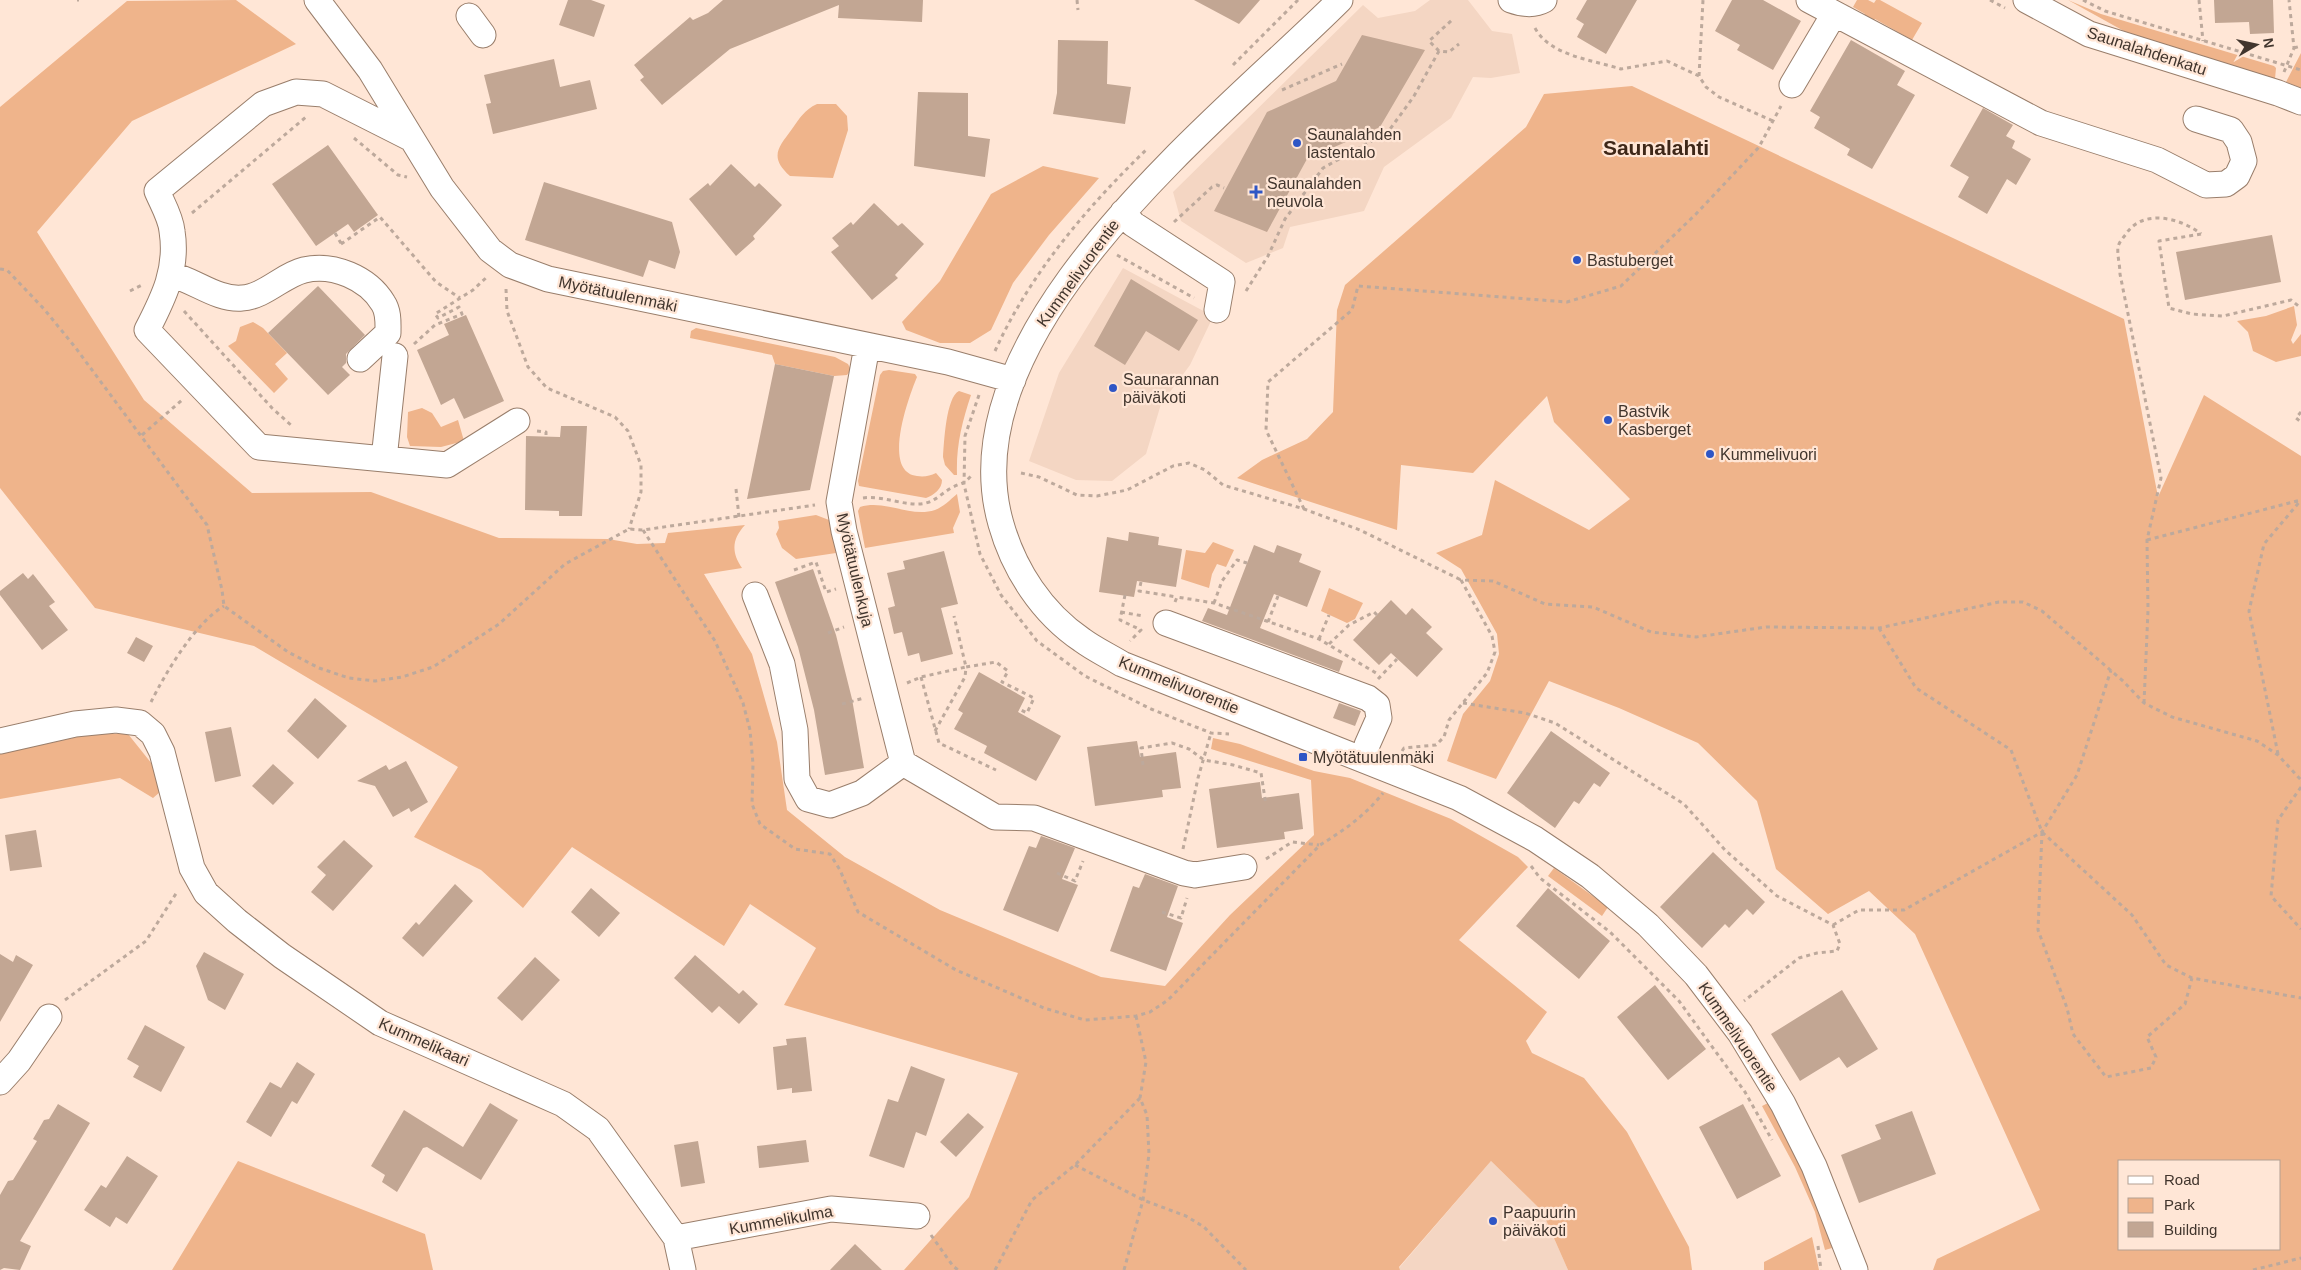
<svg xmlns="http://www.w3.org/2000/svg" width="2301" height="1270" viewBox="0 0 2301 1270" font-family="Arial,sans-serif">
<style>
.built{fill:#f4d6c3}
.green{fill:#efb48b;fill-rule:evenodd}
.building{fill:#c2a693}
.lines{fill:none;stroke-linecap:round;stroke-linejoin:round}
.minor-casing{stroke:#997e6b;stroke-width:27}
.path{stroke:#bda99c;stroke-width:3;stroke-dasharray:4 4;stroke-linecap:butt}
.minor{stroke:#fff;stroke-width:25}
.poi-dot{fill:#2f56c5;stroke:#ffe6d6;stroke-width:2}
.labels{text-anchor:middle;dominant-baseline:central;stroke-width:4.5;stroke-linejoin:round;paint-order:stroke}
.street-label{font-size:16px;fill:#41352d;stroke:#ffe6d6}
.poi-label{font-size:16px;fill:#41352d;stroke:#ffe6d6;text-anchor:start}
.district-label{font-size:21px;font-weight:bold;fill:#3e2718;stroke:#ffe6d6}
</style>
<rect width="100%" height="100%" fill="#ffe6d6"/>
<path class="built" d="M1430,0H1468L1492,31L1512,34L1520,73L1491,78L1473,77L1451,118L1384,167L1364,211L1290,227L1283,248L1246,263L1181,221L1173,192L1363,5L1378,18L1415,11Z
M1123,268L1211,315L1210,323L1190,365L1161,404L1146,454L1112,481L1076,480L1029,461L1059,373Z
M1491,1161L1542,1211L1568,1270H1400L1399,1268Z"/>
<path class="green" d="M236,0L296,44L132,121L37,232L144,400L252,493L371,492L499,538L608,539L637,544L665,543L668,533L745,525C732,539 731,552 742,568L704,574L752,654L777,742L787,810L845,857L940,910L1101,977L1165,986L1230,915L1314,835L1311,780L1211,749L1213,738L1240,744L1314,771L1350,778L1451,819L1518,857L1528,867L1459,940L1547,1012L1526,1041L1532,1053L1584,1078L1627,1132L1689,1247L1692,1270H1568L1542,1211L1491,1161L1399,1267L1400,1270H904L969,1197L1018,1073L784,1005L816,948L750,904L724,946L572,847L523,908L481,870L414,837L458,767L254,646L95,608L0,488V107L127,1Z
M1857,0H1868L1874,3L1876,0H1880L1922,23L1912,40L1875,19L1873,21L1864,16L1865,14L1853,7Z
M2068,0L2101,14L2274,66L2276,68L2275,79L2131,35Z
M2301,53V88L2286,82Z
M1632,86L2124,319L2158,497L2204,395L2301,456V1270H1933L1937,1259L2040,1210L1915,934L1869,891L1828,914L1776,869L1757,801L1698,743L1619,708L1549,681L1496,779L1447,761L1463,714L1490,681L1499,654L1497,634L1461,569L1436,553L1482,535L1495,480L1589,530L1630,499L1554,422L1547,396L1473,473L1401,465L1397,530L1237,478L1262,460L1307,439L1333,412L1337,310L1345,285L1526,127L1544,94ZM2280,1161V1249H2120V1161Z
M817,104H836L847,116L848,130L833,178L790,176C769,157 778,148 792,129C800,118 804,110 817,104Z
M1043,166L1099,178L1049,235L1013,283L991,330L970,343H940L906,330L902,322L940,281L991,194Z
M2294,306L2297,325L2291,340L2293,344L2301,334V356L2276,362L2253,351L2248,332L2237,321L2266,316Z
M253,322L263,328L287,353L275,364L288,379L274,393L228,346L236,341L240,327Z
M696,328L835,357L848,364L851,370L847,375L834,376L775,364L772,355L690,338L691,331Z
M889,370L915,374L917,377C909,396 881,472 917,476C924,477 930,476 936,473L942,480C942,489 934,495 926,498L859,486L858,481L880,375L883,371Z
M959,391L971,395C962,422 956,446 957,475H954L945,465L943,457C944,443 946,397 959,391Z
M422,408L432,413L441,427L458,420L464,441L441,447L410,446L407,437L408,412Z
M957,494L960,512L953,528L954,533L865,548L858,511L860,507C885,499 910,518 935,510C943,507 950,500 957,494Z
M816,515L829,520L836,553L796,559L782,548L776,534L779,528L778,521Z
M1213,542L1234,550L1226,567L1217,564L1212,574L1209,588L1181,579L1186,550L1205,553Z
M1329,588L1363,603L1355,619L1347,623L1321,611Z
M91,734H128L156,769L160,792L153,798L120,778L0,799V754Z
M1554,868L1608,907L1602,916L1548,876Z
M1772,1101L1825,1219L1832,1248L1825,1250L1815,1212L1795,1167L1762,1106Z
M238,1161L425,1234L433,1270H172Z
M1812,1237L1819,1270H1764V1262Z"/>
<path class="building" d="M568,0H591L605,5L594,37L559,25Z
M723,0H923L922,22L838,18L839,5L730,49L662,105L640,80L644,77L634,65L690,17L693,20L708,13Z
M1194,0H1260L1239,24Z
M1587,0H1637L1606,54L1577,37L1584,24L1576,19Z
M1732,0H1763L1801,21L1773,70L1737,50L1740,45L1715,31Z
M2214,0H2273L2274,33L2250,34L2249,22L2215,23Z
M1362,35L1425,50L1380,127L1307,159L1267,232L1214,211L1267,112L1336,81Z
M1058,40L1108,41L1107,84L1131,87L1125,124L1053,114L1057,93Z
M1851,40L1905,71L1897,85L1915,95L1872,169L1847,155L1850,149L1814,128L1820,117L1810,111Z
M554,59L560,87L590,80L597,109L493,134L486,104L491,103L484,75Z
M918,92L968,93V136L990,139L985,177L914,166Z
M1983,108L2013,125L2006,136L2015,141L2012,148L2031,159L2016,185L2007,179L1987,214L1958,197L1969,177L1950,166Z
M328,145L378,215L354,232L348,224L316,246L272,184Z
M731,164L755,187L759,183L782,205L753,236L755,239L736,256L689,199L708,183L710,186Z
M544,182L672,222L680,252L675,269L649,260L643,277L525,240Z
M874,203L898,226L902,223L924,244L895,275L898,278L872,300L831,252L839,246L832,238L851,222L853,225Z
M2272,235L2281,282L2185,300L2176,252Z
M1131,279L1198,320L1179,351L1146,331L1125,365L1094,346Z
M318,286L365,335L346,354V363L342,367L350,375L328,395L268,333Z
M466,315L504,401L464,419L454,398L441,405L417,350L449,335L444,324Z
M775,364L834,376L810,490L747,499Z
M561,426H587L582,516H559V511L525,510L526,436L560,437Z
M1129,532L1159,537L1158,545L1182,549L1176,587L1137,581L1134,597L1099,592L1107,537L1128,541Z
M1254,545L1274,553L1277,545L1302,554L1299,562L1321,571L1307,607L1274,594L1260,628L1343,661L1339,672L1202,621L1208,608L1227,615Z
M944,551L958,604L941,608L953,654L921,662L919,653L908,656L902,632L894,634L888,608L895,606L887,573L905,569L903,561Z
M813,569L836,635L852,699L864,768L825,775L814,710L798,647L775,582Z
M23,573L28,579L33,574L55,602L49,606L68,630L42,650L0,595V591Z
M1391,600L1406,615L1412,608L1432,627L1426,633L1443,649L1417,677L1391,653L1379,665L1353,640Z
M136,637L153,646L144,662L127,653Z
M979,672L1025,698L1018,712L1061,736L1036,781L984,753L987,746L954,729L963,713L958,710Z
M315,698L347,726L318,759L287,731Z
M1339,703L1361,711L1355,726L1333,718Z
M231,727L241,776L215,782L205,732Z
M1551,731L1610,773L1600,787L1594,783L1579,804L1574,801L1555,828L1507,793Z
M1137,741L1140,757L1176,752L1181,788L1162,790L1163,797L1095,806L1087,747Z
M406,761L428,802L411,812L409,808L393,817L375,786L357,781L386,765L389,770Z
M273,764L294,783L273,805L252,786Z
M1260,782L1262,798L1299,793L1303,829L1284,832L1285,839L1217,848L1209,789Z
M36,830L42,867L10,871L5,835Z
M1041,836L1075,848L1062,879L1078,885L1058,932L1003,910L1029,846L1036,848Z
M344,840L373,866L333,911L311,892L326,875L317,867Z
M1713,852L1765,902L1753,915L1747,909L1729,928L1725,924L1702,948L1660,907Z
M1145,874L1178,886L1167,917L1183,923L1166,971L1110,951L1133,886L1139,888Z
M455,884L473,901L423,957L402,938L416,922L419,925Z
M591,888L620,913L599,937L571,912Z
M1548,888L1610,941L1579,979L1516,926Z
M204,952L244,974L225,1010L208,1000L196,966Z
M0,954L13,962L16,955L33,965L0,1022Z
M695,955L739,994L743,990L758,1004L739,1024L719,1006L712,1013L674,978Z
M535,957L560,980L522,1021L497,998Z
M1655,985L1706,1049L1668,1080L1617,1017Z
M1842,990L1878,1049L1847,1068L1839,1057L1800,1081L1771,1034Z
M145,1025L185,1047L161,1092L133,1077L139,1066L127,1059Z
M806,1037L812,1091L792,1093V1088L777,1090L773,1047L787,1045L786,1039Z
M297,1062L315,1074L297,1104L292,1101L271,1137L246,1122L270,1082L281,1088Z
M911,1066L945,1079L926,1136L916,1132L904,1168L869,1156L888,1099L898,1102Z
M490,1103L518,1120L481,1180L427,1147L423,1148L397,1192L382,1182L385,1175L371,1166L404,1110L463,1147Z
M58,1104L90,1123L20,1241L31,1246L20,1270L4,1268L0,1270V1195L8,1181L13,1180L37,1141L33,1139L44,1120L49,1119Z
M1743,1104L1781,1176L1737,1199L1699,1127Z
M1912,1111L1936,1174L1859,1203L1841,1155L1881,1139L1875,1125Z
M968,1113L984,1127L956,1157L940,1142Z
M806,1140L809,1162L759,1168L757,1146Z
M698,1141L705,1183L681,1187L674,1145Z
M127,1156L158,1176L127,1224L116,1217L110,1227L84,1210L101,1185L106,1188Z
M855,1244L882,1270H830Z"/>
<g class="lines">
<defs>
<path id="minor" d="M317,0L370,70L442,188L490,250L510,265L548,279L948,362L1013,380
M1340,0C1220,120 945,330 1001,524C1014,570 1042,613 1082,640C1094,649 1109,656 1122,664L1459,798L1535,839L1590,876L1648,925L1696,975L1740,1033L1783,1104L1814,1166L1855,1270
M1511,0C1522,4 1533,6 1544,0
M1809,0L2041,123L2157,160L2206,185L2226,184L2237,176L2244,161L2239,142L2231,130L2196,119
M2026,0L2089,34L2278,93L2301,102
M469,16L483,35
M1792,85L1834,14
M412,139L323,94L296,92L263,104L157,191C162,203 171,218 172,231C178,269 164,297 147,330L259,447L447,465L517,421
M1123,212L1133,224L1222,282L1217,310
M171,275C195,280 216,300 242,298C264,297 283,275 304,270C333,263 368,278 383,303C389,312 388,323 388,333L360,359
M867,346L839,502L844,531L903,763
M384,459L395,356
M755,595L782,664L795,730L797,779L808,799L830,805L862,793L903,763
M1166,623L1368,698L1377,705L1379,718L1367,745L1366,759
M0,741L75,724L116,720L140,723L153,734L162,752L192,868L206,893L237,921L282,956L380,1023L563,1104L598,1129L676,1238L683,1270
M903,763L995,817L1034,818L1184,873L1195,875L1244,867
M0,1082L19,1061L49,1017
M676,1238L831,1209L917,1216"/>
</defs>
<use href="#minor" class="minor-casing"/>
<path class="path" d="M77,0H79
M1077,0L1078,10
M1990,0L2005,8
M2083,0L2105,11L2301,70
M2199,0L2203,41
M1535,28C1550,56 1593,60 1621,69L1667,61L1699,76L1706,87L1719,97L1773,121
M2294,48L2301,46
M1439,51L1429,41L1452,20
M1233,65L1298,0
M2284,72L2294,48L2289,0
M1699,76L1703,0
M1282,90L1342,64
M354,138L398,175L407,177
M192,213L306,117
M1174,222L1212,187L1217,185L1224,188
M335,233L342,245
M2201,234L2159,241L2169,308L2192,314L2223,316L2291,300L2301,308
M341,244L380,217L436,282L460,298
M1117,255L1194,298
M0,269L7,270L44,309L75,347L207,525L222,590L224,606L288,652L319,668L349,678L375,681L402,677L433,667L499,624L565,564L629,529L643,530L815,505
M506,289L507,311L528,367L547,388L615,417L628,431L641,465V492L629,529
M130,291L142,285
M1246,291L1268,256L1285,219L1323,168L1388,132L1414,96L1439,51L1449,52L1459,44
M184,311L272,408L292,426
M414,344L435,325L462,314L459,307L438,318L435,314L473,290L488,276
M995,351C1030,274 1086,208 1146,150
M979,395L965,436L964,484L980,554L1001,595L1037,641L1085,676L1151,709L1211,733L1229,734
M2301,412L2296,418L2301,422
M537,431L546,432V437
M142,435L182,400
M1021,473L1039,477L1077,495L1097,496L1127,490L1173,466L1189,463L1205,470L1223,485L1304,509L1360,530L1461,580
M736,489L739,517
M863,498C884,495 908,508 926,503C937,500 943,492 953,487C963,482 963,485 972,475
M1304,509L1266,430L1268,382L1352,310L1358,286L1567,302L1621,286L1696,214L1759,147L1781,106
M643,530L715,641L743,703L750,730L753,764L752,804L760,824L795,849L830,854L840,870L858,912L956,970L1044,1008L1085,1020L1136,1016L1150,1012L1168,1000L1320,845C1343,831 1366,815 1383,793
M2147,540L2301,500
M794,570L816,562L826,592L836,589
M1141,582L1139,591L1177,597
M1125,595L1120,620L1141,630L1130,641
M1175,602L1177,597L1214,603L1319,639L1376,673
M1214,603L1222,581L1237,560L1247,563
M1121,612L1143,616
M1268,622L1278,596
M1879,628L1916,688L2011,750L2042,832L2132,915L2166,965L2192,978L2301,998
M828,633L844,627
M1319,639L1329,615
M1329,644L1349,625L1374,612L1377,615
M921,677L939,743L996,770
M1378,679L1397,659
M907,683L921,677L966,667L954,616
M151,702C166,672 195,623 224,606
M1463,703L1525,713L1555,723L1684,804L1725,850L1777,896L1833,925L1840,944L1837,951L1817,953L1799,958L1744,1001
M2144,703L2148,610L2147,540L2161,478L2120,274C2120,265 2117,255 2118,247C2119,242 2123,238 2126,234C2143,208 2181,218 2201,234
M842,704L864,698
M935,731L965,677L966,667L996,662L1008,671L1002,682L1034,698L1027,713L1019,709
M1402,751L1404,748L1436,745L1444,737L1449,720L1487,673L1495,652L1492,636L1461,580L1493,581L1545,604L1593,607L1651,632L1696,637L1766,627L1879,628L1999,602H2023L2042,611L2123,681L2144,703L2172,717L2257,741L2278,755L2301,780
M2278,754L2249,611L2264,544L2301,500
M1143,765L1141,748L1172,743L1189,749L1204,760L1233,765L1261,773L1266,805
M2301,787L2278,820L2271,896L2301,929
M2042,832L2038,930L2067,1008L2073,1034L2106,1077L2151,1068L2156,1057L2147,1037L2185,1004L2192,978
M1183,849L1198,778L1211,733
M1266,859L1292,842L1319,845
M1531,866L1540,878L1610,932L1679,1001L1745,1092L1772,1140
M1057,873L1075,881L1083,861
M1162,912L1181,918L1187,898
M1833,925L1859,910H1904L2042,832L2077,775L2111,670
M65,1000L146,941L177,892
M1075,1165L1143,1200L1186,1216L1204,1227L1246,1270
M931,1235L953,1266L958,1270
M1818,1246L1821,1270
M995,1270L1032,1200L1075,1165L1140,1098
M1124,1270L1143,1200L1149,1154L1147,1115L1140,1098L1146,1062L1136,1016
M2253,1270L2301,1258"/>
<use href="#minor" class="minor"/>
</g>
<g class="poi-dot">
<circle cx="1297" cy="143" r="5"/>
<path d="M1253.5 184.5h5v5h5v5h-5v5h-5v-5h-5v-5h5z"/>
<circle cx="1577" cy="260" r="5"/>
<circle cx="1113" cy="388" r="5"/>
<circle cx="1608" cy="420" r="5"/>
<circle cx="1710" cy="454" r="5"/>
<rect x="1298" y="752" width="10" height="10" rx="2.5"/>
<circle cx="1493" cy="1221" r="5"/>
</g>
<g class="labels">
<g class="street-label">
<text transform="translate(2147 51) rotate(18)">Saunalahdenkatu</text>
<text transform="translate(1078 273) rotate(-54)">Kummelivuorentie</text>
<text transform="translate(618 294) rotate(12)">Myötätuulenmäki</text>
<text transform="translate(855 570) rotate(77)">Myötätuulenkuja</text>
<text transform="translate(1179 685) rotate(22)">Kummelivuorentie</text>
<text transform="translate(1738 1037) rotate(56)">Kummelivuorentie</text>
<text transform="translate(424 1042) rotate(24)">Kummelikaari</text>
<text transform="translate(781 1220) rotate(-10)">Kummelikulma</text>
</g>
<g class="poi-label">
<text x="1307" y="134">Saunalahden<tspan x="1307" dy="18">lastentalo</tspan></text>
<text x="1267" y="183">Saunalahden<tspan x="1267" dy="18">neuvola</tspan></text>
<text x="1587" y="260">Bastuberget</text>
<text x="1123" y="379">Saunarannan<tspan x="1123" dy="18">päiväkoti</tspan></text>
<text x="1618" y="411">Bastvik<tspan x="1618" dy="18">Kasberget</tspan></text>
<text x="1720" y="454">Kummelivuori</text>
<text x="1313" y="757">Myötätuulenmäki</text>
<text x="1503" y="1212">Paapuurin<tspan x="1503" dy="18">päiväkoti</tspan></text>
</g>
<g class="district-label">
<text x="1656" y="147">Saunalahti</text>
</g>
</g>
<rect x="2118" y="1160" width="162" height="90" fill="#ffe6d6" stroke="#b39f92"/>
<rect x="2128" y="1176" width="25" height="8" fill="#ffffff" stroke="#b39f92"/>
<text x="2164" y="1185" font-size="15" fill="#41352d">Road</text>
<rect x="2128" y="1198" width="25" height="15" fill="#efb48b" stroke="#b39f92"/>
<text x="2164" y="1210" font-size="15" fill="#41352d">Park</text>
<rect x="2128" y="1222" width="25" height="15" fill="#c2a693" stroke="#b39f92"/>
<text x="2164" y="1235" font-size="15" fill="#41352d">Building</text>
<g transform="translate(2256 45) rotate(81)" stroke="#ffe6d6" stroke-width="4" paint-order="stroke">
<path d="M0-4L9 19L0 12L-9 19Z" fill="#41352d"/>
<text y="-8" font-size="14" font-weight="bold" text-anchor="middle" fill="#41352d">N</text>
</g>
</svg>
